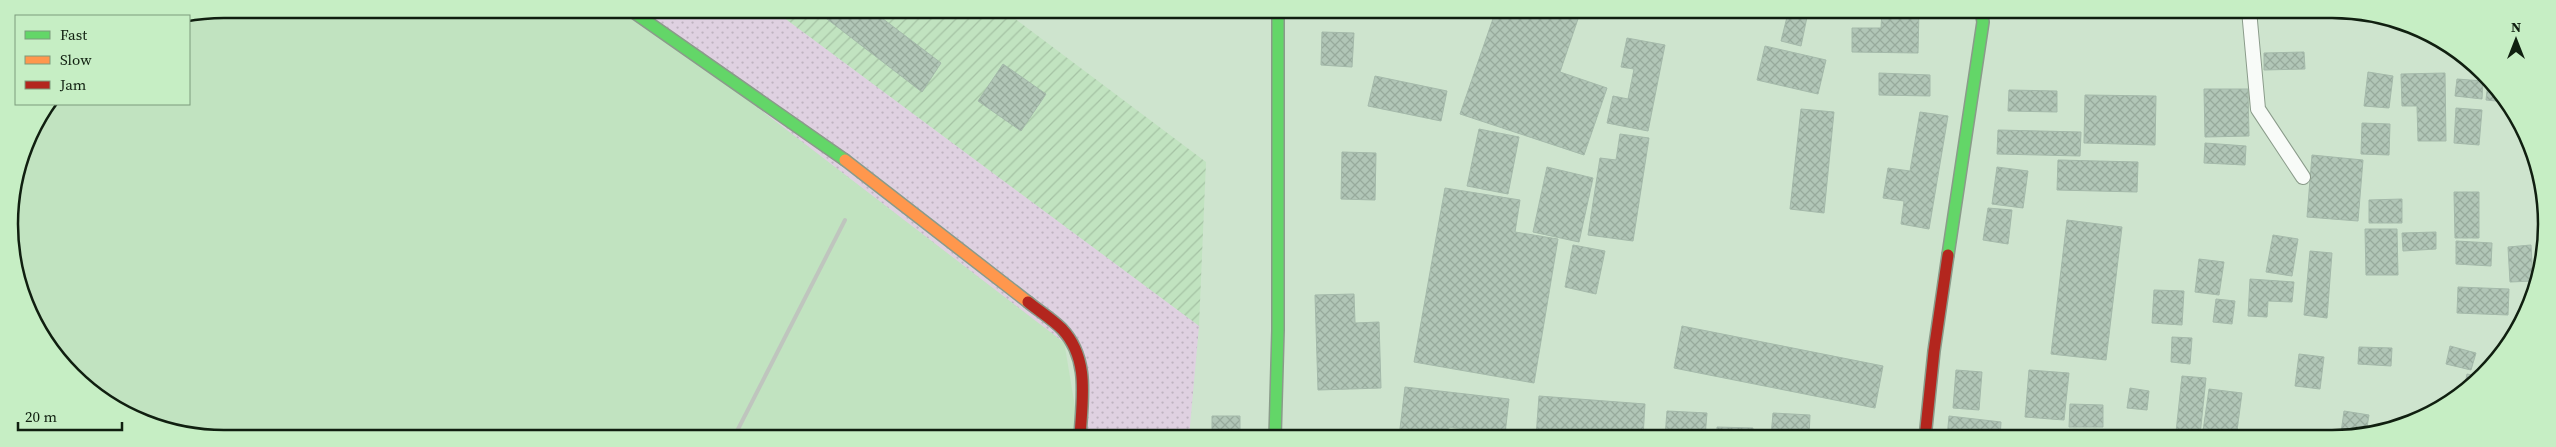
<svg xmlns="http://www.w3.org/2000/svg" width="2556" height="447" viewBox="0 0 2556 447" font-family="'Source Serif 4',serif">
<style>
.built{fill:#c1e3c0}
.industrial{fill:url(#industrial-furrows)}
.grass{fill:url(#grass-dots)}
.building{fill:url(#building-cross-hatch);stroke:#a4b9aa}
.lines{fill:none;stroke-linecap:round;stroke-linejoin:round}
.lane-casing{stroke:#8a9b8a;stroke-width:16}
.fast-casing{stroke:#8a9b8a;stroke-width:14}
.slow-casing{stroke:#8a9b8a;stroke-width:14}
.jam-casing{stroke:#8a9b8a;stroke-width:14}
.lane{stroke:#f8fbf8;stroke-width:14}
.fast{stroke:#63d668;stroke-width:11}
.slow{stroke:#ff974d;stroke-width:11}
.jam{stroke:#b3261e;stroke-width:11}
.rail{stroke:#bfc5be;stroke-width:4}
.rim{fill:none;stroke:#101f10;stroke-width:2.5}
</style>
<defs>
<pattern id="industrial-furrows" width="10" height="10" patternUnits="userSpaceOnUse" patternTransform="scale(1.25)"><rect width="10" height="10" fill="#c1e3c0"/><path d="M-1 1l2-2M0 10L10 0M9 11l2-2" fill="none" stroke="#a5c2a4"/></pattern>
<pattern id="grass-dots" width="8" height="8" patternUnits="userSpaceOnUse" patternTransform="scale(1.25)"><rect width="8" height="8" fill="#dfd1e1"/><path d="M2 2h.1M6 6h.1" fill="none" stroke="#beb3c0" stroke-width="1.8" stroke-linecap="round"/></pattern>
<pattern id="building-cross-hatch" width="8" height="8" patternUnits="userSpaceOnUse" patternTransform="scale(1.25)"><rect width="8" height="8" fill="#b1c6b7"/><path d="M0 0l8 8M0 8l8-8" fill="none" stroke="#97aa9c"/></pattern>
</defs>
<rect width="100%" height="100%" fill="#cee4ce"/>
<path class="built" d="M224,9H629L1062,329L1080,437L196,436L128,416L62,365L20,292L9,210L31,129L49,104H189V16H186Z"/>
<path class="industrial" d="M772,9H1002L1206,162L1199,326Z"/>
<path class="grass" d="M629,9H772L1199,326L1189,437H1080L1079,354Z"/>
<path class="building" d="M814,9H870L941,63L922,92Z
M1496,10H1581L1560,72L1607,88L1584,155L1460,114Z
M1882,10H1919L1918,53L1852,52V28H1881Z
M1788,13L1807,17L1801,46L1781,41Z
M1322,32L1354,33L1352,67L1321,65Z
M1627,38L1665,45L1648,131L1607,123L1613,96L1628,99L1634,69L1621,67Z
M1765,46L1826,60L1818,94L1757,80Z
M2304,52L2305,69L2264,70V53Z
M1003,64L1046,94L1021,131L978,101Z
M2368,72L2393,76L2389,108L2364,106Z
M1879,73L1930,75V96L1879,95Z
M2445,73L2446,141H2418L2417,106H2402L2401,74Z
M1375,76L1447,91L1441,121L1368,106Z
M2457,79L2483,81L2482,99L2455,96Z
M2488,82L2503,93L2507,102L2486,100Z
M2204,89H2248L2249,136L2205,137Z
M2009,90L2057,91V112L2008,111Z
M2085,95L2156,96L2155,145L2084,143Z
M2456,108L2482,110L2479,145L2454,143Z
M1801,109L1834,112L1824,213L1790,209Z
M1920,112L1948,116L1929,229L1901,224L1904,201L1883,198L1888,168L1910,171Z
M2362,123L2390,124L2389,155L2361,154Z
M1479,129L1519,137L1508,194L1467,186Z
M1998,130L2081,132L2080,156L1997,154Z
M1620,134L1649,138L1633,241L1588,235L1600,158L1616,160Z
M2205,143L2246,146L2245,165L2204,163Z
M1342,152L1376,153L1375,200L1341,199Z
M2312,155L2363,160L2358,221L2307,217Z
M2058,160L2138,162L2137,192L2057,190Z
M1547,167L1593,178L1579,242L1533,232Z
M1997,167L2028,171L2023,208L1992,204Z
M1445,188L1520,200L1515,232L1558,239L1534,383L1414,362Z
M2454,192H2479V238H2455Z
M2402,199V223H2369V200Z
M1988,208L2012,210L2008,244L1983,240Z
M2067,220L2122,227L2106,360L2051,354Z
M2365,229H2397L2398,275H2366Z
M2436,232V249L2403,251L2402,233Z
M2273,235L2298,239L2292,276L2266,272Z
M2456,241L2492,243L2491,266L2456,264Z
M1573,245L1605,251L1596,294L1565,287Z
M2531,245L2533,281L2510,282L2508,247Z
M2310,251L2332,253L2327,318L2304,315Z
M2199,259L2224,262L2219,295L2195,292Z
M2250,279L2294,282L2292,302L2268,301L2267,317L2248,316Z
M2458,287L2509,289L2508,315L2457,313Z
M2154,290L2184,291L2182,325L2152,323Z
M1354,294L1355,323L1379,322L1381,388L1318,390L1315,295Z
M2216,299L2235,301L2232,324L2213,322Z
M1682,326L1883,366L1875,408L1674,368Z
M2172,337L2192,338L2190,364L2171,362Z
M2450,346L2476,353L2471,370L2446,364Z
M2359,347L2392,348L2391,366L2358,364Z
M2299,354L2324,357L2320,389L2295,386Z
M1956,370L1982,372L1979,410L1953,408Z
M2029,370L2069,373L2064,420L2025,417Z
M2467,374L2481,377L2464,389Z
M2182,376L2206,378L2200,435L2176,432Z
M1405,387L1509,399L1505,434L1449,427L1448,437H1399Z
M2130,388L2149,391L2147,410L2127,408Z
M2209,389L2242,393L2236,438H2202Z
M1539,396L1645,404L1643,437H1536Z
M2070,404L2103,405V427H2069Z
M1667,411L1707,413L1705,437H1665Z
M2344,411L2369,415L2366,433L2358,435L2341,433Z
M1773,413L1810,415L1809,437H1771Z
M1212,416H1240V437H1212Z
M1949,416L2001,422L2000,438H1947Z
M1717,427L1753,428L1752,437H1717Z
M1868,430L1903,436V437H1867Z"/>
<g class="lines">
<defs>
<path id="lane" d="M2249,10L2258,109L2303,177"/>
<path id="fast" d="M629,9L845,160
M1948,255L1983,22L1981,10
M1275,437L1278,330V10"/>
<path id="slow" d="M845,160L1028,302"/>
<path id="jam" d="M1028,302C1039,311 1052,319 1062,329C1090,359 1082,399 1080,437
M1925,438L1934,351L1948,255"/>
</defs>
<use href="#lane" class="lane-casing"/>
<use href="#fast" class="fast-casing"/>
<use href="#slow" class="slow-casing"/>
<use href="#jam" class="jam-casing"/>
<use href="#lane" class="lane"/>
<use href="#fast" class="fast"/>
<use href="#slow" class="slow"/>
<use href="#jam" class="jam"/>
<path class="rail" d="M734,437L845,220"/>
</g>
<path d="M0 0H2556V447H0ZM224 18H2332A206 206 0 0 1 2538 224V224A206 206 0 0 1 2332 430H224A206 206 0 0 1 18 224V224A206 206 0 0 1 224 18Z" fill="#c6eec4" fill-rule="evenodd"/>
<path class="rim" d="M224 18H2332A206 206 0 0 1 2538 224V224A206 206 0 0 1 2332 430H224A206 206 0 0 1 18 224V224A206 206 0 0 1 224 18Z"/>
<rect x="15" y="15" width="175" height="90" fill="#c6eec4" stroke="#7d9b7c"/>
<rect x="25" y="31" width="25" height="8" fill="#63d668" stroke="#7d9b7c"/>
<text x="60" y="40" font-size="15" fill="#101f10">Fast</text>
<rect x="25" y="56" width="25" height="8" fill="#ff974d" stroke="#7d9b7c"/>
<text x="60" y="65" font-size="15" fill="#101f10">Slow</text>
<rect x="25" y="81" width="25" height="8" fill="#b3261e" stroke="#7d9b7c"/>
<text x="60" y="90" font-size="15" fill="#101f10">Jam</text>
<g transform="translate(2516 40)" stroke="#c6eec4" stroke-width="4" paint-order="stroke">
<path d="M0-4L9 19L0 12L-9 19Z" fill="#101f10"/>
<text y="-8" font-size="14" font-weight="bold" text-anchor="middle" fill="#101f10">N</text>
</g>
<path d="M18 422v8h104v-8" fill="none" stroke="#101f10" stroke-width="2.5"/>
<text x="25" y="422" font-size="15" fill="#101f10" stroke="#c6eec4" stroke-width="4" paint-order="stroke">20 m</text>
</svg>
